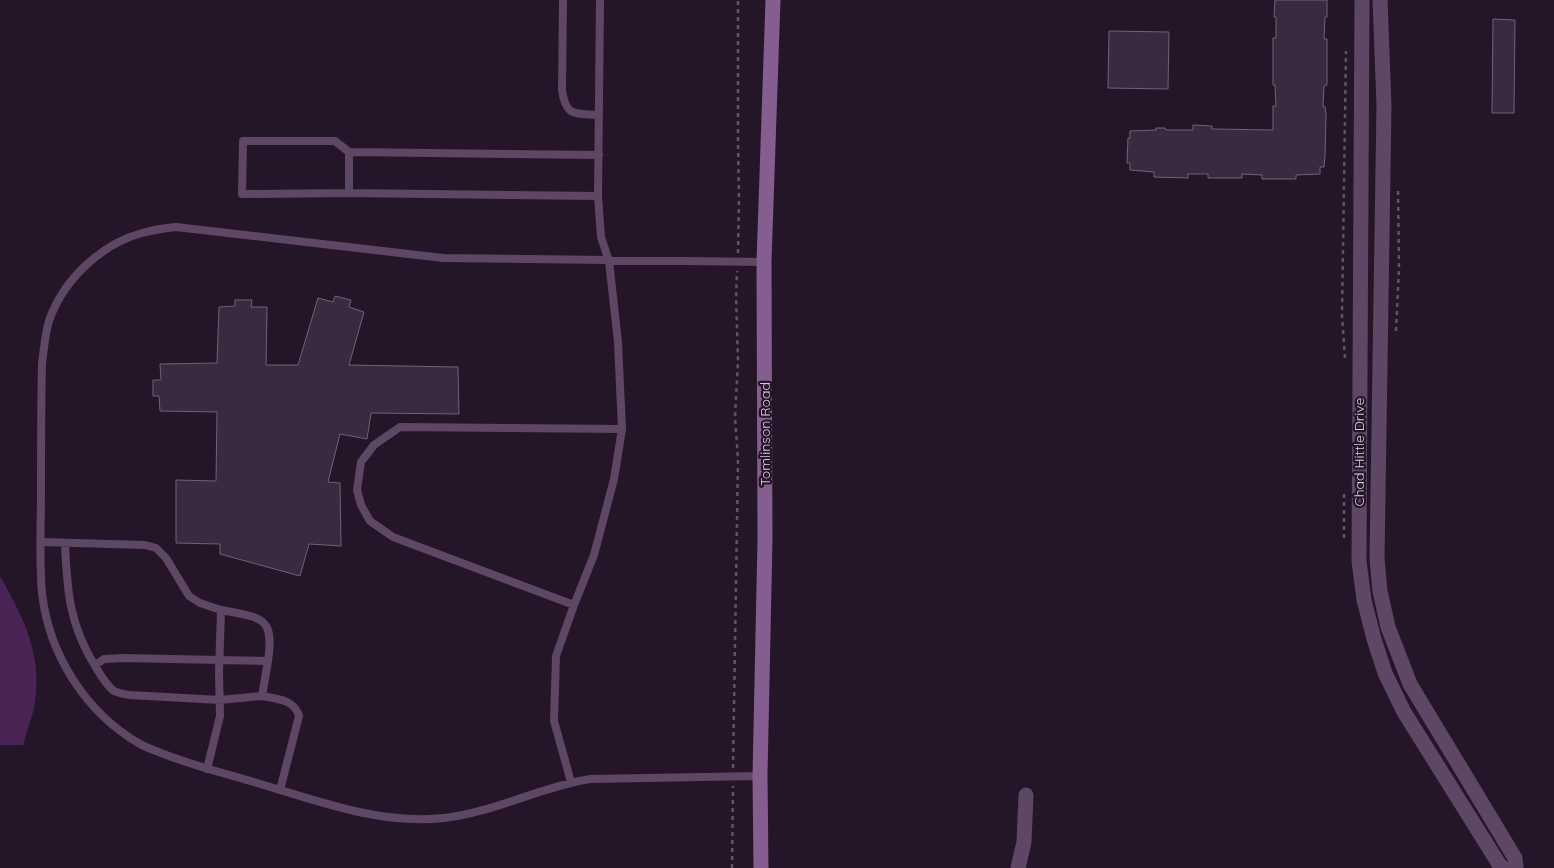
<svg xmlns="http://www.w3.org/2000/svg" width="1554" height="868" viewBox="0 0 1554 868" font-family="Quicksand,sans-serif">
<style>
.green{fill:#4b2456}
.building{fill:#3a293f;stroke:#736079}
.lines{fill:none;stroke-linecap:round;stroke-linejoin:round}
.path{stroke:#615365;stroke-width:2.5;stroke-dasharray:4 4;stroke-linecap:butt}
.lane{stroke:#5e4765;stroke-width:8}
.street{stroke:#5e4765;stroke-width:15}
.secondary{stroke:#835e8e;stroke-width:15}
.labels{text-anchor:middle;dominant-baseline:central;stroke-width:4.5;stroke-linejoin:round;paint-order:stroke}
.street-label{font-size:14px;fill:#d9cfdd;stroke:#251529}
</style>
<rect width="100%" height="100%" fill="#251529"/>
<path class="green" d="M0,576C25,621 45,659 33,712C30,723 26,734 23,745H0Z"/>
<path class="building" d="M1275,0H1327V17H1325L1324,39H1327V85L1324,86L1323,107H1325L1326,114L1325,156L1324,167H1320V174L1296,175V179H1262V175L1242,174V178H1208V174H1188V178L1154,177V172L1130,170V163H1127L1128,138H1130V131L1156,130V128H1165L1166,130H1193V125L1212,126V129L1273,130V106H1276L1275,85H1273V38H1276V17H1274Z
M1493,19L1515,20L1514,113H1492Z
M1109,31L1169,32L1168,89L1108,88Z
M335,296L351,300L349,307L364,312L349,365L458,367L459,414L371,413L367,439L340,434L328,482L340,483L341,546L309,544L300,576L220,554V544L176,543V480L216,481L217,412L160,411L159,396H153V380H161L160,364L217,363L219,307L235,306V300H252L251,307H267L266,365H298L318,298L333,302Z"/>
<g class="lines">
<path class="path" d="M738,253L739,199L738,142V0
M1396,331L1399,268L1398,189
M1345,358L1342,316L1346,51
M1344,538V494
M733,768L738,459L735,417L738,361L736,297L737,271
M732,868L733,786"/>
<path class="lane" d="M563,0L562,90C566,118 575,113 599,115
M349,193L242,194L243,141H335L349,152
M598,196L349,193V152L599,155
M41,542L145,545L156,548L166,558L189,596L200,603L221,610L219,672L220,716L207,769
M65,543C67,590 69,624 95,666C100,674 106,685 114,691C118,693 124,694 129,695L220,700L262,696L268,661
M574,605L393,537L370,521L361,505L357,490L361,462L374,445L400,427L622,429
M95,665L104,659L124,658L268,661C275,615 260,618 221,610
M262,696C277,699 294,699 299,716L280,790
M760,776L590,779C540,787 495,812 444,818C379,825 315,800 254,782C223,773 191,765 161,753C154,750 147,748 140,744C86,713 49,655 42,593C39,560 41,525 41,491C41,448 41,405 42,363C44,349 45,334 49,321C63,280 101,244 142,233C153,230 165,228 176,227L443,258L764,262
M571,782L554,721L556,656L574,605L594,555L614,479L622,429L618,342L609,261L601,237L598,196L600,0"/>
<path class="street" d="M1362,0L1359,561L1364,600L1374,639L1385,673L1404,712L1499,864L1503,868
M1380,0L1384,105L1377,559L1380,591L1388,627L1410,684L1515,858L1516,868
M1018,868L1024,842L1026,795"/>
<path class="secondary" d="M761,868L760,776L765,539L764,262L773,0"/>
</g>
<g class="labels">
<g class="street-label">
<text transform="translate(765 434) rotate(-90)">Tomlinson Road</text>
<text transform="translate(1359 452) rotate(-90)">Chad Hittle Drive</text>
</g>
</g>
</svg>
